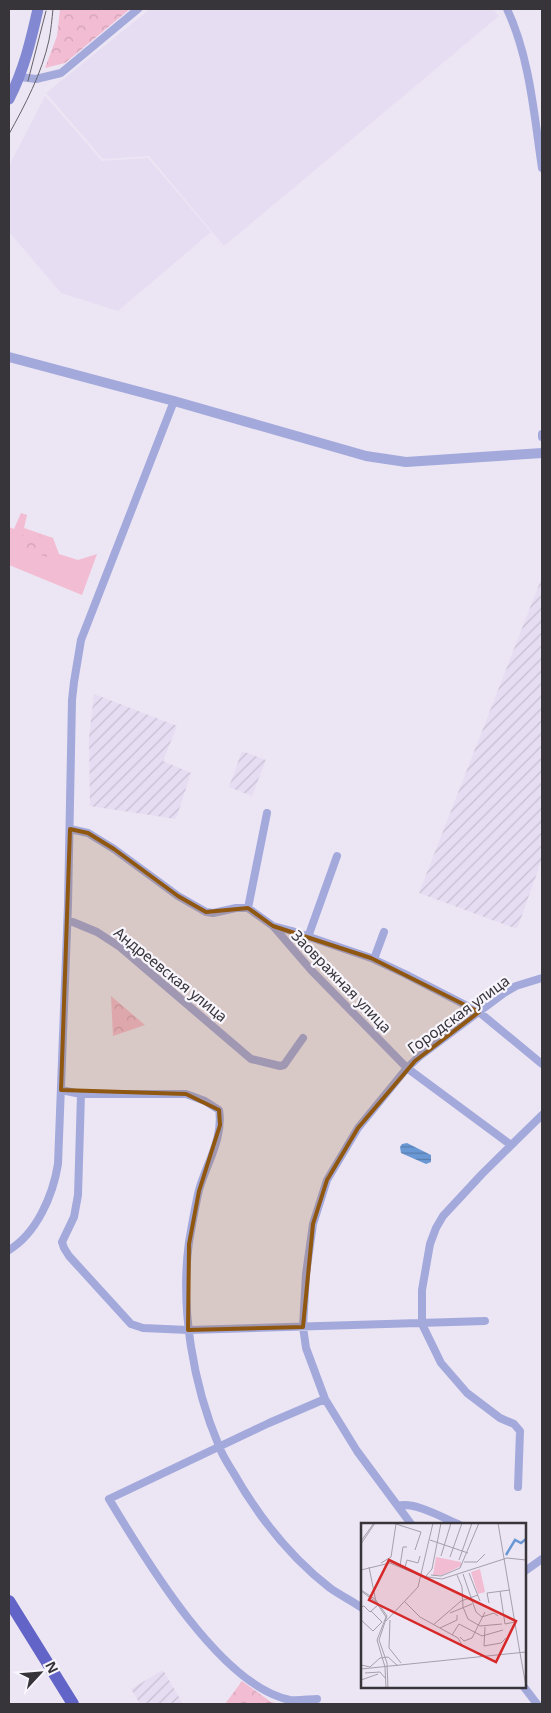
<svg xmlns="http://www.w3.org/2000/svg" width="551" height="1713" viewBox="0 0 551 1713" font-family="'Noto Sans',sans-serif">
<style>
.built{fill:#e6ddf3}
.industrial{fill:url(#industrial-furrows)}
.green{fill:#f2bcd2}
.park{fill:url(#park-crowns)}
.water{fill:url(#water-rules)}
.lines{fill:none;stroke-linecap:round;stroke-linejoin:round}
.minor{stroke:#a4a9dc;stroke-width:8}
.tertiary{stroke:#a4a9dc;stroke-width:10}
.secondary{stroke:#8388d3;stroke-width:11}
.trunk{stroke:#6364c8;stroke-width:12}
.tram{stroke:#646168;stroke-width:1}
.marked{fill:#905710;fill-opacity:0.2;stroke:#905710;stroke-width:4;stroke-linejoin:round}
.labels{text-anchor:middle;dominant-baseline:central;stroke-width:4.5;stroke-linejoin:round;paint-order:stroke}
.street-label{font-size:15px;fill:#37353a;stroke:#f8f5fd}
.inset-river{fill:none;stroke:#6a98d5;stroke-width:2.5}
.inset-road{fill:none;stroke:#a49faa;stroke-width:1}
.view{fill:#d62828;fill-opacity:0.15;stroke:#d62828;stroke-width:2.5}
.inset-edge{fill:none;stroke:#37353a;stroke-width:2.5}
</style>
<defs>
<pattern id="industrial-furrows" width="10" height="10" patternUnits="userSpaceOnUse" patternTransform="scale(1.25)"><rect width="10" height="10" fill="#e6ddf3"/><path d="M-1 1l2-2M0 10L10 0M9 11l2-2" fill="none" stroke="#c6bed1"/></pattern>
<pattern id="park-crowns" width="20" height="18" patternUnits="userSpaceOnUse" patternTransform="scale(1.25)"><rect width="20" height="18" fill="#f2bcd2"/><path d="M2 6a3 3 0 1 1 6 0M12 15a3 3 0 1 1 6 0" fill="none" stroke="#d0a2b5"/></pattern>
<pattern id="water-rules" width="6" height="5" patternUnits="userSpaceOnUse" patternTransform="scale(1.25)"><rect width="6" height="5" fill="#6a98d5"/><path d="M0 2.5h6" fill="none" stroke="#587dae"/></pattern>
</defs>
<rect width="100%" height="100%" fill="#ece6f4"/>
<path class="built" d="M150,9H493L499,16L224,246L149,156L103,159L46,93Z
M45,96L102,161L148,158L211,232L118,311L61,293L9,232V166Z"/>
<path class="industrial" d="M542,577V859L517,929L419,893Z
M94,694L177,726L163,761L191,773L176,819L90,806L89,738Z
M242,751L266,760L252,796L229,787Z
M163,1670L183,1704H140L131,1689Z"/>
<path class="green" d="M21,513L27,515L24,528L53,538L59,554L78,560L97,554L82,595L9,565V527L14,529Z"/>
<path class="park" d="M60,9H130L65,63L45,68L57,36Z
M24,530L53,540L47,557L19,548Z
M111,996L145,1025L113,1036Z
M242,1681L271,1702L281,1704H225Z"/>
<path class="water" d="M407,1143L431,1155V1162L426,1164L401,1153L400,1147L402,1144Z"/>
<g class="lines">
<path class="minor" d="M507,9C530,58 534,115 542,168
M20,77L36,79L61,73L138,9
M542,434V437
M70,829L88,833L114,849L178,896L206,912L213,913L236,908H248L273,926L292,931L371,958L405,974L479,1012L542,1064
M248,908L267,813
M68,920L97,932L120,947L251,1059L280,1066L284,1065L303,1038
M273,926L311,970L407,1068L511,1145
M308,937L337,856
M374,959L384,932
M61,1090L81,1094H186L205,1101L219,1110C224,1137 206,1165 199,1190C195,1207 192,1225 189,1242C180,1308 193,1385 219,1446C222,1455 228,1464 233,1472C258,1516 290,1557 330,1588C340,1595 352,1601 362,1608
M81,1094L78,1195L74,1217L62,1242L64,1248L69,1256L131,1324L143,1328L188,1330L485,1321
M9,1250C37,1233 53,1195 58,1164L68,905L72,700L74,682L81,640L174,401
M518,1487L520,1431L514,1424L500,1418L467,1393L441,1363L422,1324V1290L430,1244L436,1228L443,1216L482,1174L542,1115
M398,1506C414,1501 443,1518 458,1524
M411,1524L357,1451L325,1399L306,1348L303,1327L306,1274L313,1224L327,1180L358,1128L407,1068L420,1056L504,993L516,986L542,978
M525,1571L542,1559
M524,1687L537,1704
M317,1699C309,1699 299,1701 290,1700C220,1686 144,1557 109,1499L269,1423L325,1399"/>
<path class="tertiary" d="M9,357L174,401L366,456L406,462L542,453"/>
<path class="secondary" d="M9,99C24,70 31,40 38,9"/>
<path class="trunk" d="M9,1601L73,1704"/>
<path class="tram" d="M28,81L46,11
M9,134C25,105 42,73 49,40C51,30 52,19 53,9"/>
</g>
<path class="marked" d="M70,829L88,833L114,849L178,896L206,912L248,908L273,926L371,958L479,1012L415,1061L358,1128L327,1180L313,1224L303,1327L188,1330L189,1244L199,1191L220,1125L219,1110L186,1094L61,1090Z"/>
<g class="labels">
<g class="street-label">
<text transform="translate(171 974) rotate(39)">Андреевская улица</text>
<text transform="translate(342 981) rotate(46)">Заовражная улица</text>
<text transform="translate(458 1014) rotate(-36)">Городская улица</text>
</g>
</g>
<g transform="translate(361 1523)">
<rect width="165" height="165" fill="#ece6f4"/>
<path d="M75,34L100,39V43L81,52H72Z" fill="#f2bcd2"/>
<path d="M119,46L124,69L117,71L110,49Z" fill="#f2bcd2"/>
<path class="inset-river" d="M145,32L154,17L160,20L165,16"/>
<path class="inset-road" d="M32,0L60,9L54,27M137,0L159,130M69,17L107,30M0,18L13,0M0,21L14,0M80,33L90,0M89,34L101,0M98,37L111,0M103,39H116L124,31M20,40L30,34L35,1M39,43L42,24H46M8,44L15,79M44,44L46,37L57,40L59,33M0,47L29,40L60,53L81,56L146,35L165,37M108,50L119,78M102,51L115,89L121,94L133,90L137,93M70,52L80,53L99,45L118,0M96,52L101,64L102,84L107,96L119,103L141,101M65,53L71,46L80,0M0,67L14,76L26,93L18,117L26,140L27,165M0,68L15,79L25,94L16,117L24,144L25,165M139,68L144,101L154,99M44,79L59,94L97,115L101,122M128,80L126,70L149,67M0,84L3,83L9,89L17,82M89,90L111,81M0,97L12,108L21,99L10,88M29,97L28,125L40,140M25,98L57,64L72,0M72,102L100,78L117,72M124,104L123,123L140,120L145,115M79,105L96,97V92M91,112L98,101L121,113L142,107M99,114L103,118L111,115L124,89M159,130L165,163M0,142L9,144L19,135L27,134L37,143M0,146L165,129M4,150L19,149L25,156M0,157L17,151"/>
<path class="view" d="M28,37L155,98L135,139L8,77Z"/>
<rect width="165" height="165" class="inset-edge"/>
</g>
<rect width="551" height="1713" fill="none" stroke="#37353a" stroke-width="20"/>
<g transform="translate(40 1673) rotate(64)" stroke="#f8f5fd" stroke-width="4" paint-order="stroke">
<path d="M0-4L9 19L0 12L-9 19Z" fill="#37353a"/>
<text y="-8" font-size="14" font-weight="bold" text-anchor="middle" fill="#37353a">N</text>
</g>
</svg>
